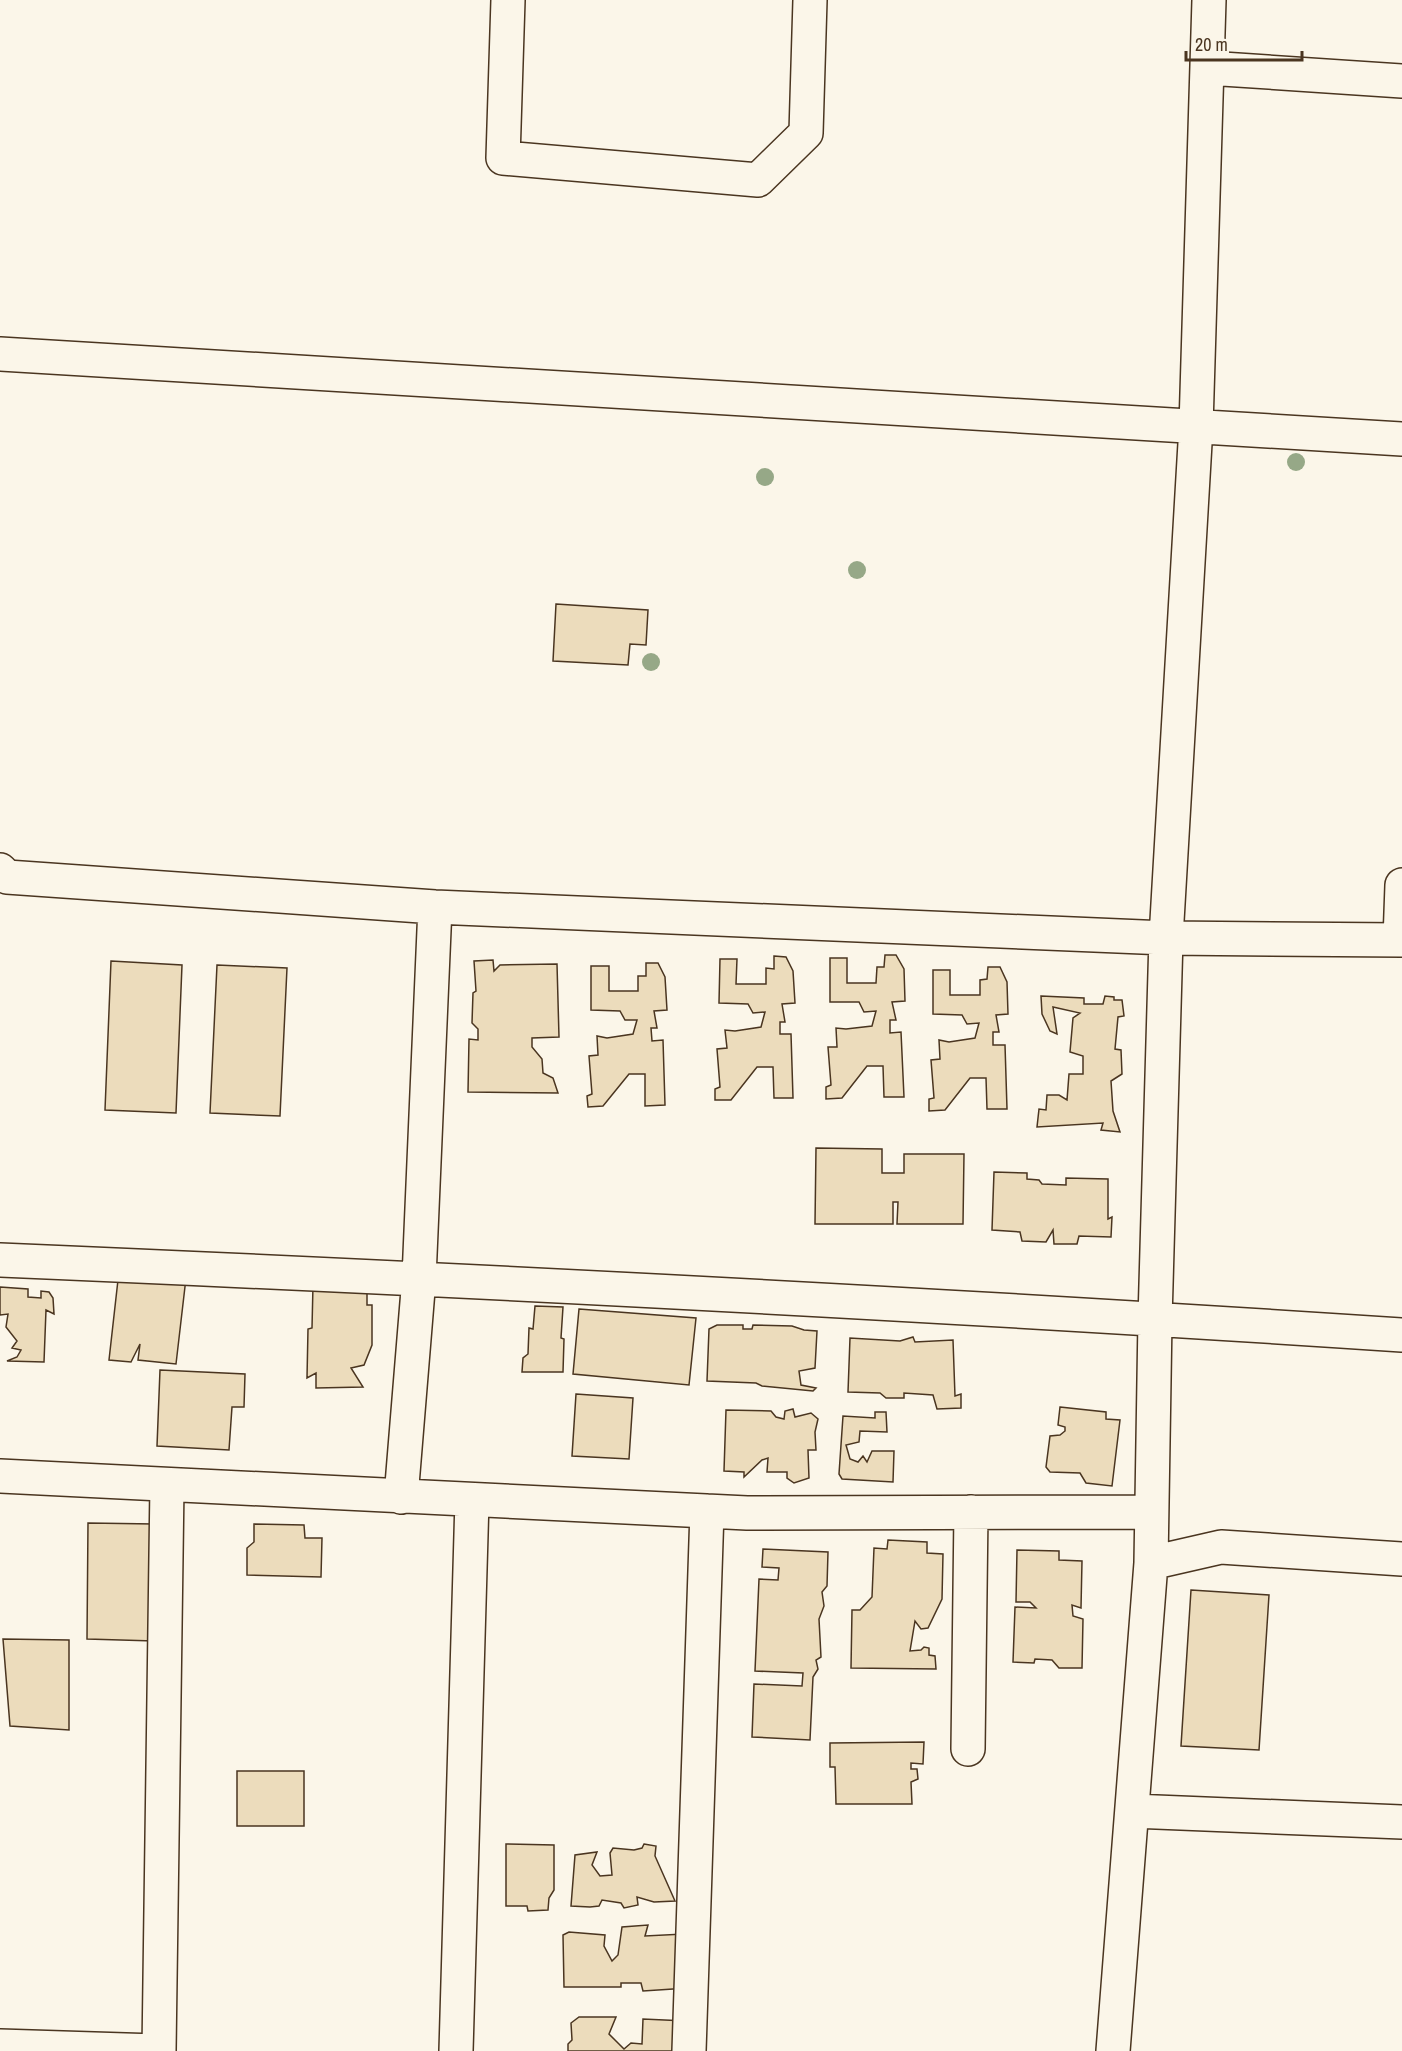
<svg xmlns="http://www.w3.org/2000/svg" width="1402" height="2051" viewBox="0 0 1402 2051" font-family="'Archivo Narrow',sans-serif">
<style>
.building{fill:#ecdcbc;stroke:#4a3520;stroke-width:1.5}
.lines{fill:none;stroke-linecap:round;stroke-linejoin:round}
.minor-casing{stroke:#4a3520;stroke-width:36}
.minor{stroke:#fbf6e9;stroke-width:33}
.tree{fill:#96a887}
</style>
<rect width="100%" height="100%" fill="#fbf6e9"/>
<path class="building" d="M556,604L648,610L646,645L630,644L628,665L553,661Z
M885,955H896L904,969L905,1001L892,1002L896,1020H890V1033L901,1032L904,1097H884L883,1066H867L842,1098L826,1099V1087L831,1085L828,1047H837L836,1028L846,1029L872,1026L876,1011L864,1012L859,1002H830V958H847V983H876L877,967H884Z
M774,956L786,957L793,971L795,1003L782,1004L785,1022H780V1034H791L793,1098H774L773,1067H757L731,1100H715V1089L720,1087L717,1049L727,1048L725,1030L735,1031L761,1027L765,1012L753,1013L748,1004L719,1003L720,959H737L736,984H766V968L774,969Z
M493,960L494,971L500,965L557,964L559,1037L532,1038V1047L542,1059L543,1073L553,1078L558,1093L468,1092L469,1039L478,1040V1029L472,1023L473,993L476,991L474,961Z
M111,961L182,965L176,1113L105,1110Z
M646,963H658L665,977L667,1010L654,1011L657,1028H651L652,1041L663,1040L665,1105L645,1106V1074H629L603,1106L588,1107L587,1096L592,1094L589,1056L598,1055L597,1036L607,1038L633,1034L637,1020H625L620,1011L591,1010V966H609V991H638V976H646Z
M217,965L287,968L280,1116L210,1113Z
M988,967H1000L1007,982L1008,1014L996,1015L999,1032H993V1045H1005L1007,1109H987L986,1078H970L945,1110L929,1111V1099L934,1098L931,1060L940,1059L939,1040L949,1042L975,1038L979,1023L967,1024L962,1015L933,1014V970H950V995H980V980L987,979Z
M1041,996L1084,998V1004H1103L1105,996L1114,997V1000H1122L1124,1016L1118,1017L1115,1049L1121,1050L1122,1074L1111,1081L1113,1111L1120,1132L1101,1130L1103,1123L1037,1127L1039,1109L1046,1110L1047,1095H1059L1067,1100L1069,1074H1083V1056L1070,1052L1073,1018L1080,1013L1053,1007L1057,1034L1050,1031L1042,1014Z
M816,1148L882,1149V1173H904V1154H964L963,1224H897L898,1202H893V1224H815Z
M994,1172L1027,1173V1179L1039,1180L1042,1184L1066,1185V1178L1108,1179V1219L1112,1217L1111,1237L1079,1236L1077,1244H1054L1053,1230L1046,1242L1022,1241L1020,1232L992,1230Z
M119,1271L186,1278L176,1364L138,1360L140,1344L131,1362L109,1360Z
M313,1285L367,1290V1305H372V1345L364,1365L351,1368L363,1387L316,1388V1373L307,1378L308,1329L312,1328Z
M0,1287L28,1289V1297L41,1298V1291L49,1292L53,1298L54,1314L46,1310L44,1362L7,1361L17,1357L21,1350L12,1348L17,1341L6,1327L8,1314L0,1315Z
M535,1306L563,1307L561,1338L564,1339L563,1372H522L523,1358L528,1354L529,1328L533,1329Z
M579,1309L696,1318L689,1385L573,1374Z
M717,1325H743V1329H752L753,1325L792,1326L804,1330L817,1331L815,1368L799,1371L801,1385L816,1388L813,1391L762,1386L756,1383L707,1381L709,1329Z
M913,1337L915,1342L953,1340L955,1396L961,1394V1408L937,1409L933,1395L904,1393V1398H886L880,1393L848,1392L850,1338L900,1341Z
M160,1370L245,1374L244,1407H232L229,1450L157,1446Z
M576,1394L633,1398L629,1459L572,1456Z
M1060,1407L1106,1412V1419L1120,1420L1112,1486L1086,1483L1080,1473L1050,1472L1046,1467L1050,1436L1060,1435L1065,1431V1427L1058,1425Z
M793,1409L795,1417L811,1413L818,1419L815,1432L816,1450H808L809,1478L794,1483L787,1478V1472H767L768,1458L762,1460L744,1477V1472L724,1471L726,1410L771,1411L776,1417L784,1419L785,1411Z
M875,1412H886L887,1432L860,1431L859,1442L846,1445L850,1459L858,1462L863,1456L867,1462L872,1451H894L893,1482L842,1479L839,1474L843,1416L875,1418Z
M88,1523L154,1524V1641L87,1639Z
M254,1524L304,1525L305,1538H322L321,1577L247,1575V1548L254,1542Z
M888,1540L927,1542V1553L943,1554L942,1599L928,1628L921,1629L915,1621L910,1651L921,1650L924,1647L929,1648V1655L935,1656L936,1669L851,1668L852,1610H860L872,1597L874,1548L887,1549Z
M763,1549L828,1552L827,1586L822,1592L824,1606L819,1619L821,1657L816,1660L818,1669L813,1677L810,1740L752,1737L754,1684L802,1686L803,1673L755,1671L759,1579L778,1580L779,1568L762,1567Z
M1017,1550L1059,1551V1560L1082,1561L1081,1608L1072,1605L1073,1616L1083,1619L1082,1668H1059L1052,1660L1035,1659L1034,1663L1013,1662L1015,1607L1036,1608L1030,1602H1016Z
M1191,1590L1269,1595L1259,1750L1181,1746Z
M3,1639L69,1640V1730L10,1726Z
M924,1742L923,1764L911,1763V1769H917L918,1779L911,1782L912,1804H836L835,1767H830V1743Z
M237,1771H304V1826H237Z
M506,1844L554,1845V1890L549,1898L548,1910L528,1911L527,1906H506Z
M644,1844L656,1846L655,1856L675,1901L654,1902L637,1897L638,1905L624,1908L621,1903L602,1900L599,1906L590,1907L571,1906L575,1855L597,1852L592,1865L600,1876L612,1875L610,1853L613,1848L634,1850L642,1848Z
M648,1925L645,1936L684,1934L688,1988L643,1991L641,1983H621V1987H564L563,1935L569,1932L605,1935L604,1946L612,1961L618,1955L622,1927Z
M579,2017H616L609,2034L624,2049L631,2043L642,2044L643,2019L686,2021L685,2051H568V2044L572,2040L571,2023Z"/>
<g class="lines">
<defs>
<path id="minor" d="M508,0L503,158L758,180L806,133L810,0
M1207,68L1402,81
M0,354L1402,439
M0,870L7,877L435,907L1166,938L1402,940
M1400,940L1402,885
M0,1260C468,1280 935,1304 1402,1335
M0,1476L747,1513L1151,1512
M401,1497L419,1278L435,907
M1151,1563L1221,1547L1402,1559
M968,1749L971,1512
M1132,1811L1402,1822
M0,2046L157,2051
M159,2051L167,1485
M456,2051L472,1500
M689,2051L707,1511
M1113,2051L1151,1563L1155,1319L1166,938L1196,426L1209,0"/>
</defs>
<use href="#minor" class="minor-casing"/>
<use href="#minor" class="minor"/>
</g>
<g class="tree">
<circle cx="1296" cy="462" r="9"/>
<circle cx="765" cy="477" r="9"/>
<circle cx="857" cy="570" r="9"/>
<circle cx="651" cy="662" r="9"/>
</g>
<path d="M1186 51v9h116v-9" fill="none" stroke="#4a3520" stroke-width="3"/>
<text x="1195" y="51" font-size="18" fill="#4a3520" stroke="#fbf6e9" stroke-width="4.5" paint-order="stroke">20 m</text>
</svg>
